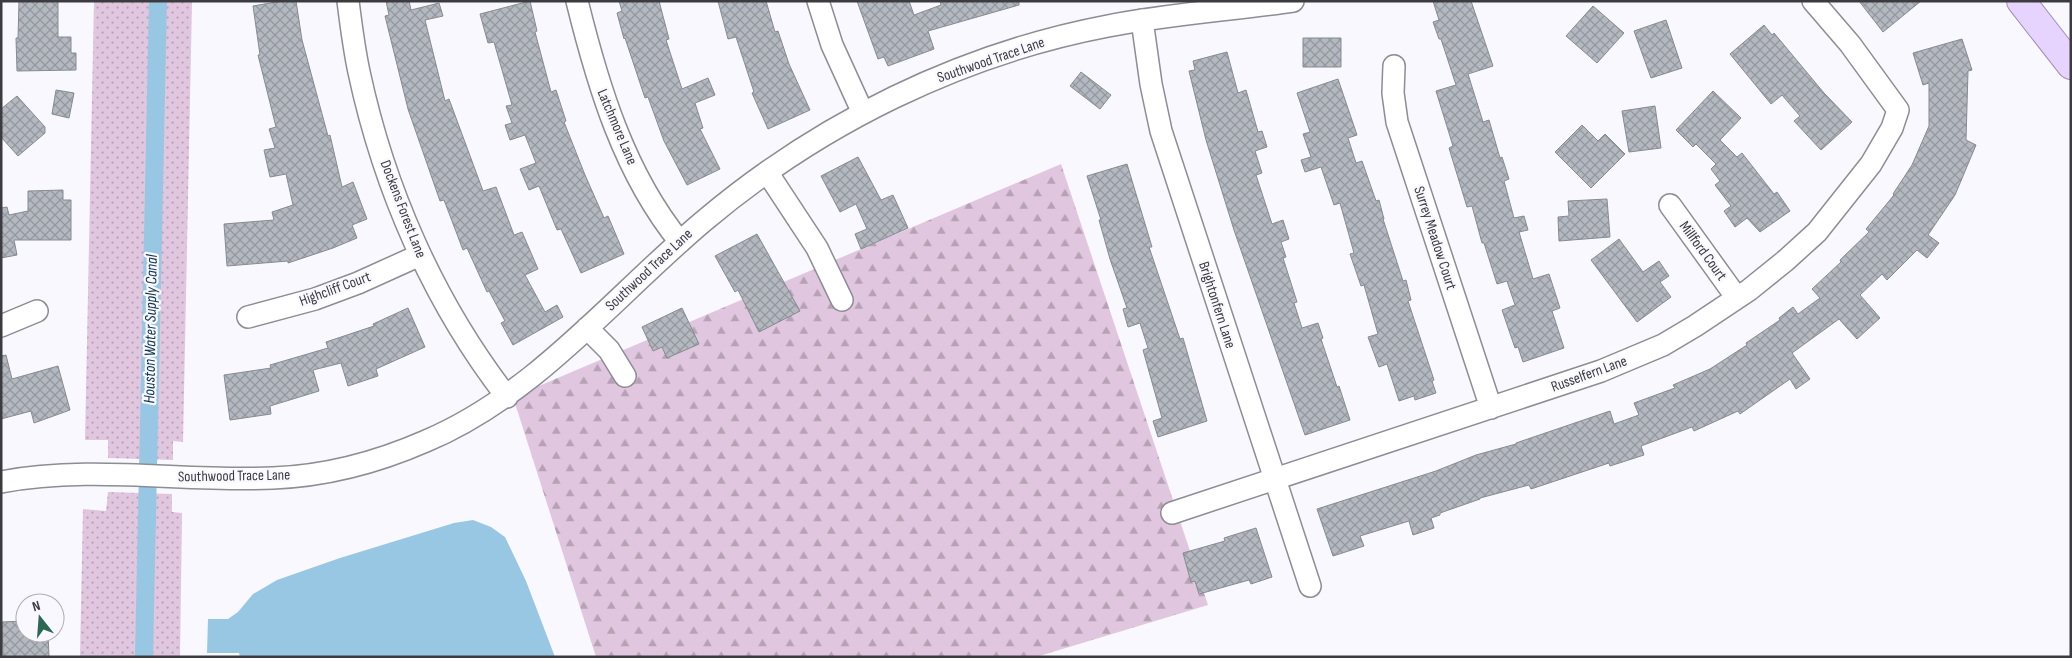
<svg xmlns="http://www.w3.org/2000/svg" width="2072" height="658" viewBox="0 0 2072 658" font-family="'Sofia Sans Condensed',sans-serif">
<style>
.grass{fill:url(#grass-dots)}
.forest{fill:url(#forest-firs)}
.water{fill:#98c7e4}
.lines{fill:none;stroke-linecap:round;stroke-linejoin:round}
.canal{stroke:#98c7e4;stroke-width:18}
.building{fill:url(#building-cross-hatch);stroke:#868b93}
.minor-casing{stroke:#8c8d95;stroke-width:24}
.major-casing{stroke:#a18cbc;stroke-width:30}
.minor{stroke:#fff;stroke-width:21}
.major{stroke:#e7d4fe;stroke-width:28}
.labels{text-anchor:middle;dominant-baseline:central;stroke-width:4.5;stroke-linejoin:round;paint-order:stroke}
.street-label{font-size:15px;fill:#3c3c40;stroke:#f8f8fe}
.water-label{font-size:16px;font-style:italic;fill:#0c3348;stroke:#f8f8fe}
</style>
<defs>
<pattern id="grass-dots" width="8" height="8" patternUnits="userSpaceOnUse" patternTransform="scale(1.25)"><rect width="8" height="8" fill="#e0c6de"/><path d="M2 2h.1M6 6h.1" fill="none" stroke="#b7a2b5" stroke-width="1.8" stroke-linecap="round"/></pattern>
<pattern id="forest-firs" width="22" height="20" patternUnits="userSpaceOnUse" patternTransform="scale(1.25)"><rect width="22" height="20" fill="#e0c6de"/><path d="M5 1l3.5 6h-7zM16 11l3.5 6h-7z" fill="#b7a2b5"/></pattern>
<pattern id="building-cross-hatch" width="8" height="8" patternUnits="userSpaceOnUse" patternTransform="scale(1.25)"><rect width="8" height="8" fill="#b4b9c1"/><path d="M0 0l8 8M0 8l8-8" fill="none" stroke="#94989e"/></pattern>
</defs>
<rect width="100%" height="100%" fill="#f8f8fe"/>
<path class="grass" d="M94,1H192L183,442L173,441V460L108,458V440H85Z
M108,492L172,494V512L182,513L180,657H80L83,509L106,511Z"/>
<path class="forest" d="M1061,164L1208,605L1036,657H596L513,397Z"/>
<path class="water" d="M473,520L491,527L505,537L526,581L555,657H240L239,653H207L208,619H228L238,612L253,594L277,580L340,558L454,523Z"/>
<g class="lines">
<path class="canal" d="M144,657L158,1"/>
</g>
<path class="building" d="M19,1H58V37H71V53H76V70L17,71L16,38H18Z
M282,1H296L302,40L328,136L330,135L342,187L353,182L367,219L352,225L357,238L333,248L288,263V261L227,266L224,224L274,220L272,212L293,205L286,174L270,177L264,150L275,148L269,129L276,127L258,55H260L253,6Z
M386,1H409L411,10L439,3L443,16L425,20L445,101L449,99L483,191L496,187L514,235L522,232L538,269L525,275L545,312L557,305L563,317L513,345L501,323L505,321L489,291L487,292L467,248L463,250L444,200L440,201L408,109L385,16L389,15Z
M530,1L537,31L535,32L551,92L556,90L566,121L564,122L585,175L604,218L608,216L624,254L581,273L561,229L557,230L539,186L529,190L520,169L536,163L525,135L510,140L505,125L512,123L506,106L512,105L494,42L488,43L480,14Z
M619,1H659L669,39L666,40L682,89L708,78L715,95L695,103L703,128L700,129L720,169L687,185L664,141L648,97L645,98L625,38L624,39L617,13L622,11Z
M718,1H766L775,32L778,31L789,64L810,110L768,129L752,93L754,92L736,37L728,39Z
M857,1H909L914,15L941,5L940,1H1019V5L928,31L934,49L888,66L884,57L878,59Z
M1433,1H1471L1493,66L1468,74L1483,122L1489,120L1500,158L1502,157L1509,179L1504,181L1514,218L1524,216L1528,230L1519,232L1533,279L1549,274L1560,308L1552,311L1564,348L1523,362L1518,347L1515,348L1502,310L1515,305L1507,281L1497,284L1484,243H1482L1472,206L1467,207L1449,148L1453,146L1436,91L1456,85L1441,39H1439L1433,22L1439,20Z
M1859,1H1921L1883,32Z
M1593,6L1624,33L1597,63L1566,36Z
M1666,20L1682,68L1651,78L1634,31Z
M1764,25L1772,35L1774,33L1824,93L1852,122L1821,150L1794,121L1800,116L1782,95L1771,104L1730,54Z
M1303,38H1341V67H1303Z
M1962,39L1972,70L1968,71L1966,140L1976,145L1955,195L1928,235L1939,243L1927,258L1917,250L1887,280L1882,274L1860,295L1880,318L1857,339L1839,319L1792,353L1810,379L1796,389L1790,379L1740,414L1738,411L1694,431L1692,427L1641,446L1644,455L1610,466L1609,463L1531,489L1529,485L1480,498V499L1440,513V515L1431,518L1434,528L1413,535L1409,521L1360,536L1364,546L1333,556L1317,509L1436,471L1476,455L1516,444V443L1610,411L1614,424L1639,415L1634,403L1675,388L1673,385L1710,369L1747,345L1746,343L1780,320L1779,318L1793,307L1798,314L1820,298L1812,289L1841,262L1840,260L1869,232L1866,229L1894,195L1893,194L1912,165L1929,126V83L1923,85L1913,53Z
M1227,52L1238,93L1246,90L1258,132L1262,131L1267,147L1255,151L1262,173L1256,175L1272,224L1283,220L1289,239L1281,242L1286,257L1283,258L1297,302L1294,303L1302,328L1318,323L1323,338L1321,339L1337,387L1339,386L1350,420L1305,435L1234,230L1206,140L1189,71L1195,70L1193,61Z
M1081,72L1111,95L1100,109L1070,86Z
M1338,79L1357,135L1348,138L1356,163L1362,161L1376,201L1379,200L1384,219H1383L1403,281L1406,280L1411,300L1408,301L1434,380L1432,381L1436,393L1415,400L1414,396L1399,401L1387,364L1379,367L1368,337L1378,334L1364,285L1361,286L1350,254L1354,253L1340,203L1334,205L1321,167L1305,172L1301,160L1311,157L1303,134L1310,132L1297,93Z
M56,90L74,93L69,118L52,114Z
M1713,91L1741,118L1720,140L1737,157L1742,153L1774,194L1777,192L1790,211L1760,232L1747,218L1735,227L1724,211L1731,206L1715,185L1720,181L1711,169L1716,164L1696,144L1693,147L1676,130Z
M17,96L45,127V133L18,156L1,137V109Z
M1655,106L1661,148L1629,152L1622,111Z
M1582,125L1598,141L1605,134L1625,154L1591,188L1555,152Z
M858,157L881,200L893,195L908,228L861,249L855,234L867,229L856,204L840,212L821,176Z
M1127,164L1152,247H1149L1180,339L1183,338L1207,421L1158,437L1153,421L1162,418L1143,350L1148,348L1140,323L1128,327L1123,309L1127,308L1110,259L1099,220H1101L1087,176Z
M63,190V200H71V240H14L17,255L1,258V208L7,207L9,215L28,211V191Z
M1607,199L1610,237L1559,241L1558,217L1569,216L1568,201Z
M757,234L800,311L759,332L738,290L735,292L715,256Z
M1619,239L1643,272L1659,261L1669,276L1660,282L1671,297L1637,322L1591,260Z
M408,308L425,347L376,369L378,376L348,386L341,363L313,370L319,391L270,406L271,414L230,420L224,375L271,368L270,365L328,348L326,342L374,326L373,324Z
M682,308L699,344L667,358L662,347L653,351L642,327Z
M6,355L12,379L58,366L70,410L34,423L31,411L1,419V356Z
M1256,528L1272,577L1251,584L1249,580L1199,594L1195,581L1191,582L1183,553L1225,541L1224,538Z
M25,621V633H48L49,657H3L2,622Z"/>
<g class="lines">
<defs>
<path id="minor" d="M348,1C351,25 354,49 359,72C384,189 434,303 507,397
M577,1C598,86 624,173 680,242
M818,1L832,45L863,113
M1142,20L1151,84L1161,131L1310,586
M1394,66L1393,93L1397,122L1491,408
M767,172L817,248L842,300
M1670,205L1737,298
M248,317L315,299L358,283L420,255
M1,326L37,311
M587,328L609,350L625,376
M1,482C91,465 183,482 273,478C326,476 378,462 426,441C537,394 614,296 705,220C820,123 961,54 1108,26C1169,14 1231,10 1293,1
M1172,513L1601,371L1663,345L1695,326L1749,290L1785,261L1817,232L1871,164L1892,128L1898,110L1850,44L1813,1"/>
<path id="major" d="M2021,1L2071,65"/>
</defs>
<use href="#minor" class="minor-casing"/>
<use href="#major" class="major-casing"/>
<use href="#minor" class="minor"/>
<use href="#major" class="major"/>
</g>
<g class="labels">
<g class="street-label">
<text transform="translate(991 60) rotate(-19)">Southwood Trace Lane</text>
<text transform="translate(617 127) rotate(67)">Latchmore Lane</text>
<text transform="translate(403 209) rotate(69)">Dockens Forest Lane</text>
<text transform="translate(1435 238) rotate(72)">Surrey Meadow Court</text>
<text transform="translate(1703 251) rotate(54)">Millford Court</text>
<text transform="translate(649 270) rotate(-43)">Southwood Trace Lane</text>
<text transform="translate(335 289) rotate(-20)">Highcliff Court</text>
<text transform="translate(1217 305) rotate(72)">Brightonfern Lane</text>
<text transform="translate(1589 374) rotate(-20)">Russelfern Lane</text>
<text transform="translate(234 476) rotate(-1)">Southwood Trace Lane</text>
</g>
<g class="water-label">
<text transform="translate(151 329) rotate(-89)">Houston Water Supply Canal</text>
</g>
</g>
<rect width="2072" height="658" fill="none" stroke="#3c3c40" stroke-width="5"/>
<g transform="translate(40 618) rotate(343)"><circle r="24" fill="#f8f8fe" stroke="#adadb2"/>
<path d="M0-4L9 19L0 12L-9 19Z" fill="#2c6853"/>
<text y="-8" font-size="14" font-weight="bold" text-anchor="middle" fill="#3c3c40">N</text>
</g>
</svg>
